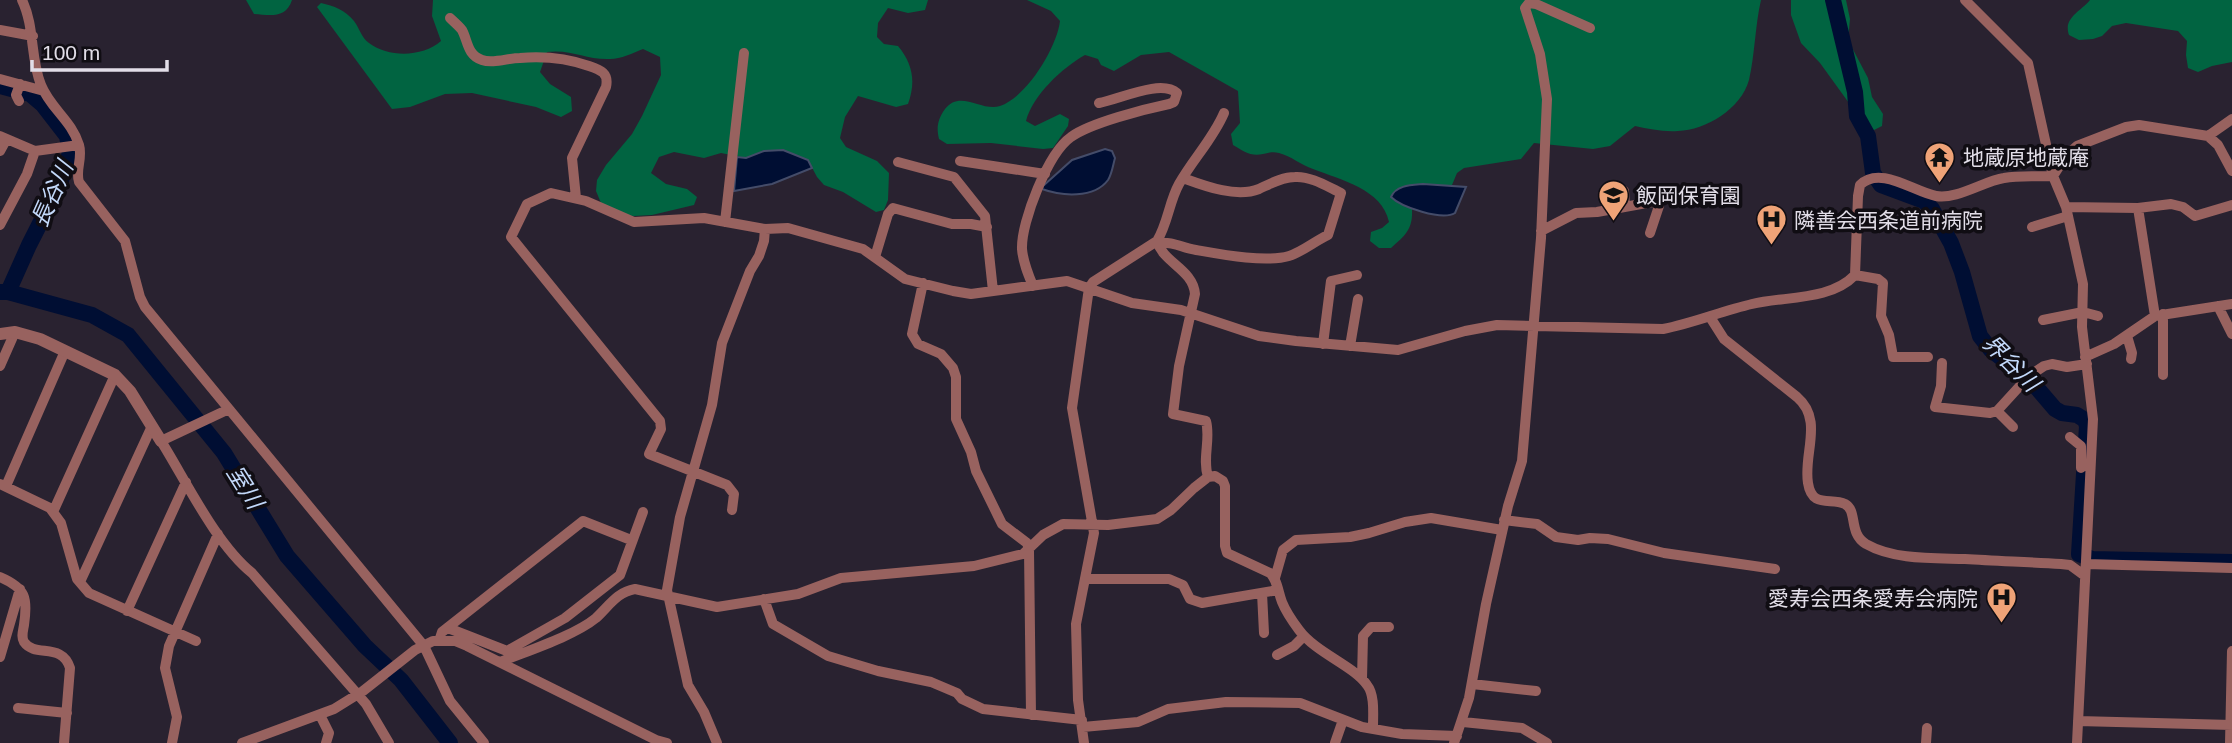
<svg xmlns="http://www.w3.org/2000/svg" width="2232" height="743" viewBox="0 0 2232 743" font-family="Arial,'Noto Sans JP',sans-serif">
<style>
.forest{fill:#016441}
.water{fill:#000e33;stroke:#444c69;stroke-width:2}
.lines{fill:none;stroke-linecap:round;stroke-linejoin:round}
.river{stroke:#000e33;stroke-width:16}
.minor{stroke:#98625f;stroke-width:10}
.tertiary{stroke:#98625f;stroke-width:12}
.labels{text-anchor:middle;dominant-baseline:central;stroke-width:7;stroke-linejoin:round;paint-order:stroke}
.poi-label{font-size:21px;fill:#e2dee8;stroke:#100d13;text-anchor:start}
.water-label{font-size:23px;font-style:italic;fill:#c3d9fa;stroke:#100d13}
</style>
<rect width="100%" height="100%" fill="#292230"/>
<path class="forest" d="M246,0H292C286,19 270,15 254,14Z
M433,0H928L925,10L908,13L888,8L878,23L877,37L884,44L898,46C913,64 916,82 908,104L896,107L858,96L845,117L840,138L846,147L877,161L889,173L888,200L884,210L876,212L843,192L824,185L817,177L808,160L764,151L746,158L721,153L704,158L674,152L659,157L651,173L666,184L687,189L697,197L694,205L652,215L634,216L624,215L601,203L596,191L597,180L606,165L632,134L642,116L661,75L660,57L643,49C633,53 621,59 610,59C586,60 572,49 547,52L540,72L550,84L571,97L572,111L561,117L536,107L472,93L445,94L410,107L392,109L317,7L321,3C334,6 345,10 354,21C360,29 361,37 369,43C389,58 423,57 441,41L432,16Z
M1027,0H1761C1755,26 1755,54 1749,80C1741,109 1706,130 1678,131C1663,132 1649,129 1635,126L1610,146L1593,149L1534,143L1521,159L1464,168L1457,173L1452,185L1443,187L1423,184L1394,200L1412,209C1413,229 1406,235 1391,248H1379L1370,241L1371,232L1382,228L1389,222C1382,189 1341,180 1313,169C1301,165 1291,156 1279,153C1272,151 1269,153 1263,154C1251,157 1243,151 1233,145L1231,134L1240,123L1238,91L1169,52L1141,55L1114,71L1101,65L1098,59L1085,55C1062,68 1033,95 1026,121L1035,126L1060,114L1069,119L1068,126L1053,148L1043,149L991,143L947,144L939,139C936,127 938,119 945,109C960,89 982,112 1000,106C1027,97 1057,47 1060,21L1051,11Z
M1791,0H1846L1850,19L1848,40L1868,78L1872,97L1883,114L1882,126L1874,130L1867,128L1820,63L1801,43L1791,15Z
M2090,0H2232V62L2212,66L2198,72L2188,68L2186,55L2187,41L2178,31L2126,23L2112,26L2102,36L2093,39L2079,40L2069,35C2063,18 2080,12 2090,0Z"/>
<path class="water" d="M1105,149L1112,151L1115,158C1113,165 1112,174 1108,180C1094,199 1061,196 1042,189L1043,186L1072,160Z
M783,150L808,160L812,168L772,184L734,191L737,157L746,158L764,151Z
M1423,184L1466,187L1455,213C1442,221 1401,207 1391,197C1396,185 1412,185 1423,184Z"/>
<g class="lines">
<path class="river" d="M1833,0L1855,92L1857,116L1868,136L1873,173L1881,185L1924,201L1932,209L1951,243L1962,272L1980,336L1991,350L2031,381L2055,409L2062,413L2077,415L2085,420L2087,426L2079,554L2092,559L2232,562
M0,86L30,94L43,105L67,136L70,153L59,186L29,245L8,292
M0,292H8L92,315L128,335L224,453L287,556L365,646L401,680L450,743"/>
<path class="minor" d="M22,0C35,27 30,58 41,85C50,108 72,121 79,145C83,158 75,170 79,182L125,241L140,297L145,307L424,646L450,701L484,743
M1965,0L2028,63L2053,176L2066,207L2083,284L2082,327L2093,419L2077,743
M450,18C454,22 459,26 462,30C468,41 467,55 482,60C493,64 508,58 520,58C543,56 566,58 589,66C601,70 609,73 606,87L572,158L576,198
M0,30L33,36
M0,79L44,91
M19,101L16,95L20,84
M0,136L35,151L79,145
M2208,136L2232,119
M0,151L6,140
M960,161L1045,174
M898,162L954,177L985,216L993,291
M1624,191L1625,207
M2066,207L2138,208L2171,204L2183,207L2195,216L2232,205
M2138,208L2155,316
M725,222L744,53
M0,225L27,174L35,151
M2032,227L2068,216
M1541,231L1576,213L1597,212L1652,202L1658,203L1659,206L1650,233
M1157,241C1163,263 1193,269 1195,294L1179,366L1173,414L1206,421C1211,439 1202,458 1208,477
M1159,243C1173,241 1182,248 1196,250C1219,254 1265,263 1289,256C1302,252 1315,241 1328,235L1341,193C1328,187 1311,176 1295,177C1282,177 1270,184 1259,189C1236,198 1205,186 1183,178
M875,257L888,214L893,208L952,224H971L987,227
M1855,275L1878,279L1883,283L1881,316L1889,335L1893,357H1928
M923,283L912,334L918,344L941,354L953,368L956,377V419L971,452L976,471L1002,524L1027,543L1029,550L1031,715
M1033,286C1028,274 1023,262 1022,249C1021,222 1048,153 1071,137C1090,123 1145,109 1169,104L1174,102L1177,93C1161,79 1120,99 1099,103
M2218,306L2232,334
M1710,317L1724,339L1797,397C1824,420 1803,454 1808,483C1812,509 1831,497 1845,504C1858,511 1848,533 1866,544C1894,560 1933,558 1965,559C1997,561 2029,562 2061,564L2070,565L2085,576
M2043,320L2083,312L2098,316
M2127,336L2132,353L2131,359
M1323,344L1331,281L1357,275
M1350,346L1358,299
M2085,357L2114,344L2155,316L2232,304
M1942,363L1941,386L1935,407L1990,413L1997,411L2029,376L2044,366L2052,364L2067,367L2087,364
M0,366L15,332
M2163,375V314
M229,409L161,441C186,481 216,544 252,573L366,704L389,743
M1997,411L2013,427
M2070,437L2081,446V468
M0,484L50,508L61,523L77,579L89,593L196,641
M6,486L65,351
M732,510L734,494L727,485L649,454L661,429L660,421L511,237L527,204L551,193L586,201L634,222L704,218L765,229L788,228L863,249L905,279L953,291L971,294L1067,281L1132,303L1181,310L1259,336L1296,341L1398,350L1465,331L1497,325L1663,329C1693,323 1722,311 1752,304C1785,296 1830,301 1855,275L1858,196L1860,185C1880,165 1914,192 1936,196C1956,200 1984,181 2004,178C2020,175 2037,177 2053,176L2066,156L2077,146L2126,127L2139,125L2208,136L2218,145L2232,171
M53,512L115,375
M1504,520L1537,524L1556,537L1578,540L1590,538L1608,539L1664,553L1775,569
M2086,564L2232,568
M0,577C26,588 28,598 24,625C23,631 21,637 24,642C35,658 62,642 70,668L64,743
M1275,578L1283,550L1296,540L1350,537L1369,533L1405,522L1431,518L1502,530
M1085,579H1169L1183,585L1190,599L1202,603L1278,590
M80,582L152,426
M1262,593L1264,633
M764,599L773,624L828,656L878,671L931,682L957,693L962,699L983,709L1082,720
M127,611L186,482
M448,628L507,651L565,618L620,575L643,512
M439,641L442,632L583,521L631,540
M1277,655L1294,646L1304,636
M0,657L20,589
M500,662C527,651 574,636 596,618C609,606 617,592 635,589L717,607L798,594L841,578L974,566L1023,554L1043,535L1063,524L1108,525L1157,519L1171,510L1194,488L1208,477L1215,476L1223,481L1225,486V546L1227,553L1270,573C1278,581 1278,592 1282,602C1286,612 1293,622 1299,630C1316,653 1354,666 1367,685C1375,695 1373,714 1373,727
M1362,679L1363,636L1371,627H1389
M1472,684L1536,691
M18,708L67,713
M320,715L329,733L326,743
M2078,721L2232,725
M1463,722L1522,728L1547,743
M1083,727L1138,722L1168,709L1226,702L1300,703L1362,727L1402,734L1457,736
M172,743L177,717L165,668L169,646L218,534
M242,743L334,709L363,691L415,650L433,641H455L467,646L656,740L667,743
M717,743L704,712L688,685L667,590L680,517L712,405L722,343L750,271L759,256L764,241L765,229
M1084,743L1078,700L1076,624L1094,533L1072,408L1089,288L1093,282L1157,241C1168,223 1169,202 1179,184C1193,159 1213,139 1224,113
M1335,743L1343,720
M1454,743L1469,698L1486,604L1508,506L1522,461L1541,238L1547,99L1540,54L1525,8L1529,3L1536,4L1590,28
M1926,743L1927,728
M2230,743L2232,651"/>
<path class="tertiary" d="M0,334L15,332L40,339L115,375L130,391L161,441"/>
</g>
<defs>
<symbol id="temple-pin" viewBox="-11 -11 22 30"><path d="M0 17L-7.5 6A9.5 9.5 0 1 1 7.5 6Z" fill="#efa377" stroke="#100d13"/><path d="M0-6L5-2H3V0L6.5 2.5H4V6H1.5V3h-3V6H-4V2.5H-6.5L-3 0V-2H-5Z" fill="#111"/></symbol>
<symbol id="school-pin" viewBox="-11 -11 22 30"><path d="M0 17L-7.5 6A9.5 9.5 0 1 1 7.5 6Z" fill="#efa377" stroke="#100d13"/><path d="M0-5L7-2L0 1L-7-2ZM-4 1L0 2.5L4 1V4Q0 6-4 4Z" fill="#111"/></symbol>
<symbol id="hospital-pin" viewBox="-11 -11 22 30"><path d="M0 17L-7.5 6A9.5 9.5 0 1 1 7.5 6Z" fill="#efa377" stroke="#100d13"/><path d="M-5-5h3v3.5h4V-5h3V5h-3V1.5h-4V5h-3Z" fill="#111"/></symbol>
</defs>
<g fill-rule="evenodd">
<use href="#temple-pin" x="1922" y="140" width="35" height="47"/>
<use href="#school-pin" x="1596" y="178" width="35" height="47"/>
<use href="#hospital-pin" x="1754" y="202" width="35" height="47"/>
<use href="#hospital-pin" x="1984" y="580" width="35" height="47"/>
</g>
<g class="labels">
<g class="poi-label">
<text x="1963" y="157">地蔵原地蔵庵</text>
<text x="1636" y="195">飯岡保育園</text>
<text x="1794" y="220">隣善会西条道前病院</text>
<text x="1978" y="598" text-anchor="end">愛寿会西条愛寿会病院</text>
</g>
<g class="water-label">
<text transform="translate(52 194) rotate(-66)">長谷川</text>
<text transform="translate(2011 363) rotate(45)">界谷川</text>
<text transform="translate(245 487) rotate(58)">室川</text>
</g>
</g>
<path d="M32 60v10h135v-10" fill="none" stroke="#e2dee8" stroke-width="3.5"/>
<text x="42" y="60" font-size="21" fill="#e2dee8" stroke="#100d13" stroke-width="5" paint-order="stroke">100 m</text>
</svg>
